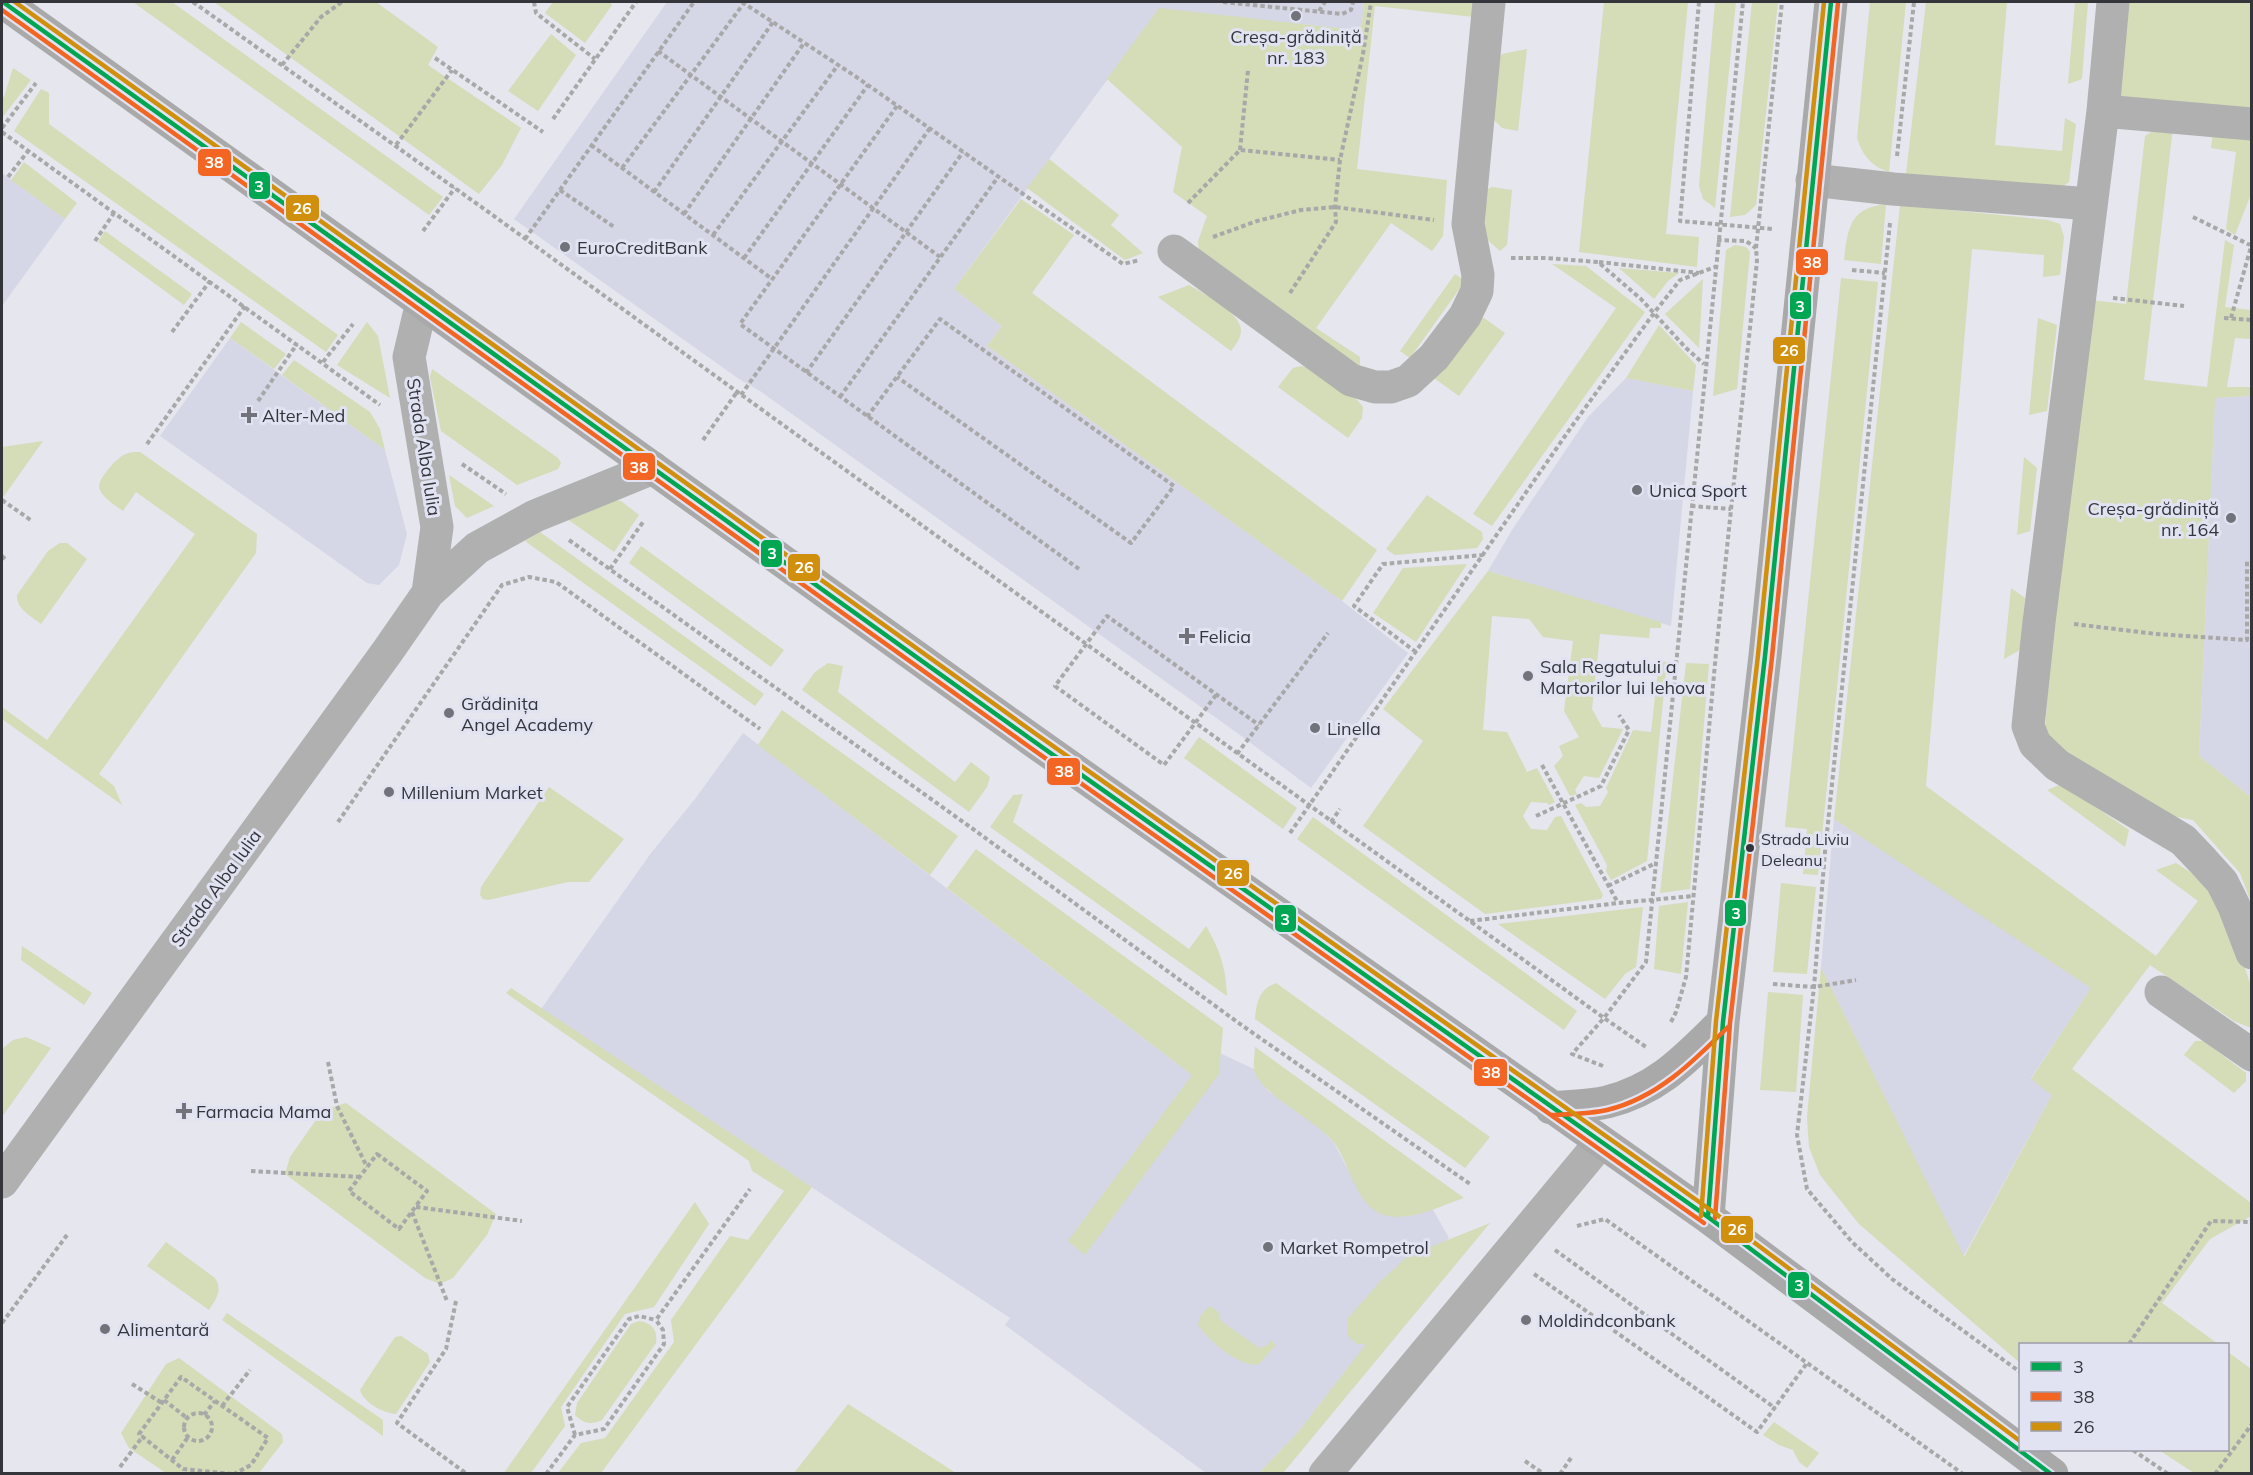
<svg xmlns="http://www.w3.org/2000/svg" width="2253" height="1475" viewBox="0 0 2253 1475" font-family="Mulish,sans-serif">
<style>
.built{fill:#d5d7e6}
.green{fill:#d4dcb8}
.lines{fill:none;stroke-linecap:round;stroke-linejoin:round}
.path{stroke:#a8a8a9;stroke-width:4;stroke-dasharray:4.5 3;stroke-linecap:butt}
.minor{stroke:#afb0af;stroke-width:33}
.major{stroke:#a9a9a9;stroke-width:33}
.bus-1-casing{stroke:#e1e3f2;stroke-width:9}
.bus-2-casing{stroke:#e1e3f2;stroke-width:9}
.bus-3-casing{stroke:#e1e3f2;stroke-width:9}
.bus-1{stroke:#00a651;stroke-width:4.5}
.bus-2{stroke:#f26522;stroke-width:4.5}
.bus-3{stroke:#d08f0c;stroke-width:4.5}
.poi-dot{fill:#72737a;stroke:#e1e3f2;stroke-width:2}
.bus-dot{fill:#34353b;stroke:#e1e3f2;stroke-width:2}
.labels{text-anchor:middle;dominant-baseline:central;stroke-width:6;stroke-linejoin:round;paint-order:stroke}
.bus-label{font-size:16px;fill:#34353b;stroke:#e1e3f2;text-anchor:start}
.poi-label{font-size:18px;fill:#34353b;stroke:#e1e3f2;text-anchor:start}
.street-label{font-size:18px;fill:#34353b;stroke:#e1e3f2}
.line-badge{stroke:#e1e3f2;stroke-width:2}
.badge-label{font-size:16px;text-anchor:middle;font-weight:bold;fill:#fff}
</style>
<rect width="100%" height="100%" fill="#e5e6ee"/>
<path class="built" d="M667,2H1364L1362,24L1356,30L1159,9L954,289L1002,326L987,346L1342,601L1408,653L1311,788L1240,735L760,391L739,379L514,219Z
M2,173L65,219L2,306Z
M230,338L385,450L407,534L399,565L379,585L367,583L160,436Z
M1626,378L1693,391L1671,626L1488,571L1512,530L1588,417Z
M2251,396V797L2199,756L2215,398Z
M743,733L1192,1075L1211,1049L1254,1069L1267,1090L1318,1126L1334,1143L1363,1198L1410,1216L1432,1208L1449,1238L1299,1431L1259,1473H1206L1005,1325L1010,1318L541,1009L651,853L695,799Z
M1834,819L2092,987L2031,1078L2052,1095L1963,1257L1821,967Z"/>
<path class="green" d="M133,2H172L443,197L429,215Z
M214,2H376L438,47L428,65L521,128L502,165L479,194Z
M553,2H610L612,5L585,43L545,13Z
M1364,2H1475L1474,17L1375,6L1357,169L1447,180L1443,236L1432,251L1391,223L1316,328L1360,357V367L1199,254L1198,241L1207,216L1173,192L1182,147L1107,79L1159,8L1356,30L1362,24Z
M1604,2H1688L1666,234L1699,237L1697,267L1579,252Z
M1715,2H1736L1715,208L1703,199L1699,186Z
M1752,2H1778L1756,205L1745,215L1730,217Z
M1870,2H1906L1889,172C1871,166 1863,156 1857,138Z
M1926,2H2007L1995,145L2062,151L2065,118L2076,124L2069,182L2062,187L1906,174Z
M2075,2H2088L2082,79L2068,84Z
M2124,2H2251V114L2131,104L2117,93Z
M551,34L576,55L538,111L508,91Z
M1527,49L1518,131L1502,128L1494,120L1497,60L1502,54Z
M13,68L31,80L2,118V96L4,97Z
M41,89L49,93V124L338,335L326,352L14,131Z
M2173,127L2144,380L2207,387L2225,240L2234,245L2225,307L2251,310V339L2235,338L2227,387H2251V396L2215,398L2199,756L2251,797V902L2240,873L2193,820L2167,815L2044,742L2053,629L2090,300L2126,304L2145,136L2156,129Z
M2213,132L2251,135V194L2235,235L2226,229L2236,152L2211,148Z
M1049,159L1119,215L1111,225L1143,253L1125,260L1027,188Z
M24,162L77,203L65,219L11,180Z
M1492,187L1512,190L1507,245L1500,251L1481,234L1487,189Z
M1021,199L1074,235L1032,293L1377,550L1342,601L987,346L1002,326L954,289Z
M1886,204L1881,264L1844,260C1848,229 1849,208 1886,204Z
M1900,205L2048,220L2060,224L2064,237L2060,275L2043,277L2044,255L1972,249L1926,786L2156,956L2198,901L2156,870L2176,863L2213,887L2229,921L2251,986V1028L2234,1021L2150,965L2072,1069L2251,1203V1216L2210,1239L2162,1303L2218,1344H2020V1363L1859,1224L1820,1175L1809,1147L1807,1117L1821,967L1964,1257L2052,1095L2031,1079L2091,988L1834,819Z
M105,231L192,294L184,305L98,242Z
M1735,245L1746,247L1750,252L1737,389L1713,396L1726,250Z
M1552,264L1586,266L1645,312L1492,526L1473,514L1616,308Z
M1619,268L1679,273L1668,281L1654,299Z
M1455,274L1465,281L1410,358L1400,351Z
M1841,278L1878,282L1818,875L1803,874L1807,829L1785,827Z
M1703,279L1699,348L1665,314Z
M1189,285C1203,293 1240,312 1241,330C1241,339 1235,345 1231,351L1158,297Z
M1475,316L1484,318L1505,333L1459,396L1434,378Z
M2038,318L2057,325L2047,411L2029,415Z
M241,322L286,354L274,369L230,338Z
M367,322L378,336L390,398L337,365Z
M1659,325L1696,365L1693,391L1626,378Z
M294,360L370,412L380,429L385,450L282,375Z
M1301,366C1320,368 1352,392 1363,407L1362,418L1348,438L1278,387L1293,368Z
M432,369L558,458L561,463L558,469L517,485L441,431L430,377Z
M43,441L4,496L2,495V447Z
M140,452L257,534L256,553L99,774L114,786L122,805L2,719V707L47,740L195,534L136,492L123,511C115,505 101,497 99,487C98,479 118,456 126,454C130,452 136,452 140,452Z
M2024,457L2037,468L2030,531L2017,535Z
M449,475L494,506L467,518L455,506Z
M1427,495L1482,532L1483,539L1477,548L1395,555L1386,549Z
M608,499L621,501L639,515L614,552L563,516Z
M540,532L764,694L755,706L525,541Z
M60,543H67L87,559L41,624C31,616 16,609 17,595L48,551Z
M641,546L784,650L771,667L629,563Z
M1467,564L1416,642L1373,613L1403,568Z
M1488,571L1661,622V628H1650L1649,638L1600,634L1592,709L1602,727L1623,729L1599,778L1584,776L1575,790L1577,794L1570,796L1554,766L1563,756L1559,746L1579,737L1564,711L1573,641L1543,637L1529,619L1492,616L1483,730L1507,732L1527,772L1537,768L1555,802L1549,805L1547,803L1531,802L1523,816L1531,829L1547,830L1555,817L1561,816L1603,895L1601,899L1485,914L1363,826L1423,741L1383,709Z
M2011,588L2025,598L2020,650L2004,659Z
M1659,661L1667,662L1647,861L1611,880L1606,871L1607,865L1575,805L1581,803L1586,807L1600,806L1608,792L1606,788L1633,730L1651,732Z
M828,663L843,666L838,692L955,782L971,762L990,777L987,787L969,812L802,690L815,672Z
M1686,663L1709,664L1690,889L1660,893Z
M782,710L958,836L930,875L758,745Z
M1199,737L1297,808L1283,829L1184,758Z
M2062,784L2129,830L2125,847L2047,790Z
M549,787L624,839L589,882H568L488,900L483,899L480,895L481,887Z
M1023,794L1013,822L1189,949L1206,926C1220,950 1226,968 1227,996L990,827L1013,795Z
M1313,817L1577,1011L1564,1030L1297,839Z
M976,849L1223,1028L1219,1074L1085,1255L1068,1241L1192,1075L947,888Z
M1781,883L1816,887L1807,974L1773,972Z
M1688,902L1681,974L1654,969L1659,906Z
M1643,907L1636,967L1625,974L1605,999L1498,924Z
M22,946L92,993L84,1005L21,960Z
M1276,983L1490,1137L1465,1168L1255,1019C1257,1001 1259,990 1276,983Z
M511,988L812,1187L601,1473H558L581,1443L605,1438L674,1342L671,1320L730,1236L748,1240L784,1191L752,1171L749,1161L506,993Z
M1768,992L1803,995L1796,1092L1760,1090Z
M26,1037L51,1048L2,1117V1049L13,1040Z
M2195,1041H2204L2246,1073V1081L2234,1093L2184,1055Z
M1255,1047L1464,1198C1439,1206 1405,1225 1379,1213C1355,1201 1350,1165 1335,1144C1319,1121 1259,1094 1254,1070C1253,1063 1255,1054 1255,1047Z
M346,1103L496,1214L487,1235L453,1278L440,1284L425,1278L285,1174L290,1157L323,1110Z
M695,1202L709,1224L654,1307L625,1314L561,1407L565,1426L531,1473H504Z
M1490,1223L1283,1473H1259L1299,1431L1366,1344H1357L1347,1335L1348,1318L1379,1283L1408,1256Z
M166,1242L215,1278C223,1291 216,1299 209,1310L147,1266Z
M1209,1306L1218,1311L1221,1321L1259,1348L1268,1345L1271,1340L1276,1345L1259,1364C1241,1369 1208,1340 1198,1325L1200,1317Z
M227,1313L383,1420V1436L222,1320Z
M639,1321C652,1323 658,1330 656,1343L602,1420C591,1425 584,1424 575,1415L577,1403L631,1324Z
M401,1336L428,1354L430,1362L396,1414C383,1413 364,1403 360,1390L395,1337Z
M2228,1352L2251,1369V1473H2194L2159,1450H2228Z
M179,1358L282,1434L283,1442L259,1473H166L129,1448L121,1433L166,1364Z
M848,1404L956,1473H794Z
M1774,1422L1819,1453L1807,1468L1799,1462L1793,1450L1779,1445L1763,1435Z"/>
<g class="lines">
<path class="path" d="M193,2L487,211L1604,1018L1646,962L1743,2
M534,2L536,13L595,59
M742,2L855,76L1123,264L1140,260
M1223,2L1342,14L1351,10L1353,2
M1699,2L1680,221L1773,229
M1319,11L1325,2
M658,51L940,257
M435,58L543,132
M282,65L321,17L342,2
M897,106L740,324L1079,569
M553,119L636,2
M2,128L36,83
M2,132L380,405
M396,145L452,70
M591,145L772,279
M1240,150L1248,70
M1897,156L1914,2
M622,168L744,3
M8,177L28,151
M560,190L614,227
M654,192L773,22
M1188,203L1240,150L1340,160
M684,214L804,43
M2193,217L2250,245
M1890,223L1825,852L1814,987L1797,1135L1807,1189L1852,1242L1892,1279L2020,1372
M423,231L455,188
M713,235L838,65
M1213,237L1257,221L1301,210L1335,207L1434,220
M525,239L694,2
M1717,240L1746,241L1756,248
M95,241L114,213
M744,258L868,85
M1511,258H1546L1598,262L1641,299L1685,347L1704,364
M1599,262L1699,273
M1852,270L1885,273
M1290,293L1336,222L1335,207L1340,160L1363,54L1371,2
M2113,298L2184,306
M2224,318L2252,320
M2231,318L2252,243
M172,332L210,281
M323,362L353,324
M806,373L963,152
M741,395L930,128
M840,397L998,177
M258,401L297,344
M867,417L940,319L1174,486L1131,543L897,377
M703,440L737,392
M147,444L245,306
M462,464L506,494
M2,500L32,521
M1691,506L1731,509
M569,540L973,829L1240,1024L1470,1184
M2,556L5,559
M610,569L643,522
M2074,624L2156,634L2247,640V559
M1416,652L1354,606L1383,564L1483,555
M1216,695L1164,765L1055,686L1107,616L1259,725
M1237,754L1328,633
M1542,765L1618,903
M1536,816L1601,786L1629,730L1619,715
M338,822L502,585L529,577L556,582L760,729
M1331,822L1340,809
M1290,833L1572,426L1654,313L1680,280L1715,267
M1608,886L1656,863
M1470,921L1618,903L1693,896
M1773,984L1814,987L1856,980
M1671,1022L1676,1012L1686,977L1716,653L1757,261L1756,248L1782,2
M328,1062L337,1106L367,1167
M1603,1066L1572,1054L1604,1018L1646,1047
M377,1154L427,1191L399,1229L349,1191Z
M251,1171L360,1177
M416,1207L522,1221
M412,1212L447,1301
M1577,1226L1605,1219L1963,1474
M1555,1250L1775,1408
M1534,1274L1757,1432L1807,1363
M456,1301L446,1349L397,1423L467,1474
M2,1323L67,1235
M2129,1344L2211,1221L2252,1222
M132,1384L162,1403
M164,1400L187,1418
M222,1406L250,1370
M184 1427a14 14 0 1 1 28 0a14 14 0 1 1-28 0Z
M204,1415L215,1401
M575,1435L567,1407L629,1319L639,1316L656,1320
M2133,1450L2168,1474
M172,1460L188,1437
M1525,1461L1544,1474
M120,1467L143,1436
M232,1474L183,1469L139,1434L181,1377L268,1438L251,1465L234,1474
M546,1474L575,1435L604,1429L664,1344L663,1330L656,1320L750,1189
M1560,1474L1571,1458
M2215,1474L2252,1424"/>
<path class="minor" d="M2113,2L2103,111L2039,622L2028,726L2035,744L2057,765L2183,840L2203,861L2222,882L2234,906L2252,953
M2103,111L2252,124
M1812,180L1893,189L2091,204
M1174,251L1351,380L1375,387H1391L1408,381L1434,357L1465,316L1477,291L1478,275L1468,224L1489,2
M422,302L409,357L437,527L428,593
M2161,992L2252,1055
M2,1182L387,652L428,593L477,548L535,516L653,468
M1325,1474L1600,1143"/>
<path class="major" d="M3,2L1032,740L1708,1217L2052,1474
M1551,1108C1569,1106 1589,1106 1607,1102C1659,1089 1686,1058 1723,1022
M1708,1217L1723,1022L1765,656L1831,2"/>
<defs>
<path id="bus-1" d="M3,2L1032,740L1708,1217L2051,1474
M1708,1217L1723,1022L1765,656L1831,2"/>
<path id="bus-2" d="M2,10L1028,746L1704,1223
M1552,1115C1570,1114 1589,1114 1607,1110C1657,1098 1693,1062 1728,1027
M1715,1218L1730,1023L1772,657L1838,3"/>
<path id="bus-3" d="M15,2L1036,734L1712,1211L2020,1441
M1701,1216L1716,1021L1758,655L1824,2"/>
</defs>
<use href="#bus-1" class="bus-1-casing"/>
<use href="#bus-2" class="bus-2-casing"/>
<use href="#bus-3" class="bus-3-casing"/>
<use href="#bus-1" class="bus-1"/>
<use href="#bus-2" class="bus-2"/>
<use href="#bus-3" class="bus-3"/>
</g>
<g class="poi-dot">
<circle cx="1296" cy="16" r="6"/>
<circle cx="565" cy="247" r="6"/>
<path d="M246 406h6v6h6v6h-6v6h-6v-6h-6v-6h6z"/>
<circle cx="1637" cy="490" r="6"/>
<circle cx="2231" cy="518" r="6"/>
<path d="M1184 627h6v6h6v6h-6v6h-6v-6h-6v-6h6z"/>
<circle cx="1528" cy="676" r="6"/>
<circle cx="449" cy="713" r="6"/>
<circle cx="1315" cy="728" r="6"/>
<circle cx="389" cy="792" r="6"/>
<path d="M181 1102h6v6h6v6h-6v6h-6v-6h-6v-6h6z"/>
<circle cx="1268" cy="1247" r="6"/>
<circle cx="1526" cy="1320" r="6"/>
<circle cx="105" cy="1329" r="6"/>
</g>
<circle class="bus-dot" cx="1750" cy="848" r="5"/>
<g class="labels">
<g class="bus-label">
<text x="1761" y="839">Strada Liviu<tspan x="1761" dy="21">Deleanu</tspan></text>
</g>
<g class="poi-label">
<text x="1296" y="36" text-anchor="middle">Creșa-grădiniță<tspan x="1296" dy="21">nr. 183</tspan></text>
<text x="577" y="247">EuroCreditBank</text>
<text x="262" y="415">Alter-Med</text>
<text x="1649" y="490">Unica Sport</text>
<text x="2219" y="508" text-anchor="end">Creșa-grădiniță<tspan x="2219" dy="21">nr. 164</tspan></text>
<text x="1199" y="636">Felicia</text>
<text x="1540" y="666">Sala Regatului a<tspan x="1540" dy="21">Martorilor lui Iehova</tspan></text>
<text x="461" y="703">Grădinița<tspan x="461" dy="21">Angel Academy</tspan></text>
<text x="1327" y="728">Linella</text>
<text x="401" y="792">Millenium Market</text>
<text x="196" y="1111">Farmacia Mama</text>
<text x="1280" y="1247">Market Rompetrol</text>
<text x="1538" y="1320">Moldindconbank</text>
<text x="117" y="1329">Alimentară</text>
</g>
<g class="street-label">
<text transform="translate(424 447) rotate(81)">Strada Alba Iulia</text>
<text transform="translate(216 888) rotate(-54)">Strada Alba Iulia</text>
</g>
</g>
<g class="line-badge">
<rect x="197" y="148" width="35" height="29" rx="6" fill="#f26522"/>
<rect x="248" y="171" width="23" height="29" rx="6" fill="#00a651"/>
<rect x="285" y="194" width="35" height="28" rx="6" fill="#d08f0c"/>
<rect x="1795" y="248" width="34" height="28" rx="6" fill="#f26522"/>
<rect x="1789" y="291" width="23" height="29" rx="6" fill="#00a651"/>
<rect x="1772" y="336" width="34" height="29" rx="6" fill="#d08f0c"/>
<rect x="622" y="452" width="34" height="29" rx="6" fill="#f26522"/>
<rect x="760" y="539" width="23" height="29" rx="6" fill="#00a651"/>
<rect x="787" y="553" width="34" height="29" rx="6" fill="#d08f0c"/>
<rect x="1046" y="757" width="35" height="29" rx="6" fill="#f26522"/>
<rect x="1216" y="859" width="34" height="28" rx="6" fill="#d08f0c"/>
<rect x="1724" y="899" width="23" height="28" rx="6" fill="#00a651"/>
<rect x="1274" y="904" width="23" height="29" rx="6" fill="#00a651"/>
<rect x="1473" y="1058" width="35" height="29" rx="6" fill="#f26522"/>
<rect x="1720" y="1215" width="34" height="29" rx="6" fill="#d08f0c"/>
<rect x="1787" y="1271" width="23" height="28" rx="6" fill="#00a651"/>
</g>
<g class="badge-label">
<text x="214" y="168">38</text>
<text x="259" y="192">3</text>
<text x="302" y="214">26</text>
<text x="1812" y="268">38</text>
<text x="1800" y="312">3</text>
<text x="1789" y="356">26</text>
<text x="639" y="473">38</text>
<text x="772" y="559">3</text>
<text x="804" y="573">26</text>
<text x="1064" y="777">38</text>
<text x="1233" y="879">26</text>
<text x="1736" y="919">3</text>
<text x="1285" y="925">3</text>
<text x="1491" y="1078">38</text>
<text x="1737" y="1235">26</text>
<text x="1799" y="1291">3</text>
</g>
<rect width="2253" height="1475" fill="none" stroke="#34353b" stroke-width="6"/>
<rect x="2019" y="1343" width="210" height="108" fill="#e1e3f2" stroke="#9c9da9" stroke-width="1.5"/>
<rect x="2031" y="1362" width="30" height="9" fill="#00a651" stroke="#9c9da9" stroke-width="1.5"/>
<text x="2073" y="1373" font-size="18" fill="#34353b">3</text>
<rect x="2031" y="1392" width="30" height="9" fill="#f26522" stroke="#9c9da9" stroke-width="1.5"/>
<text x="2073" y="1403" font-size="18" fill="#34353b">38</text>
<rect x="2031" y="1422" width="30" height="9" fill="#d08f0c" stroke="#9c9da9" stroke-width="1.5"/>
<text x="2073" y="1433" font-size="18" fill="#34353b">26</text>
</svg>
